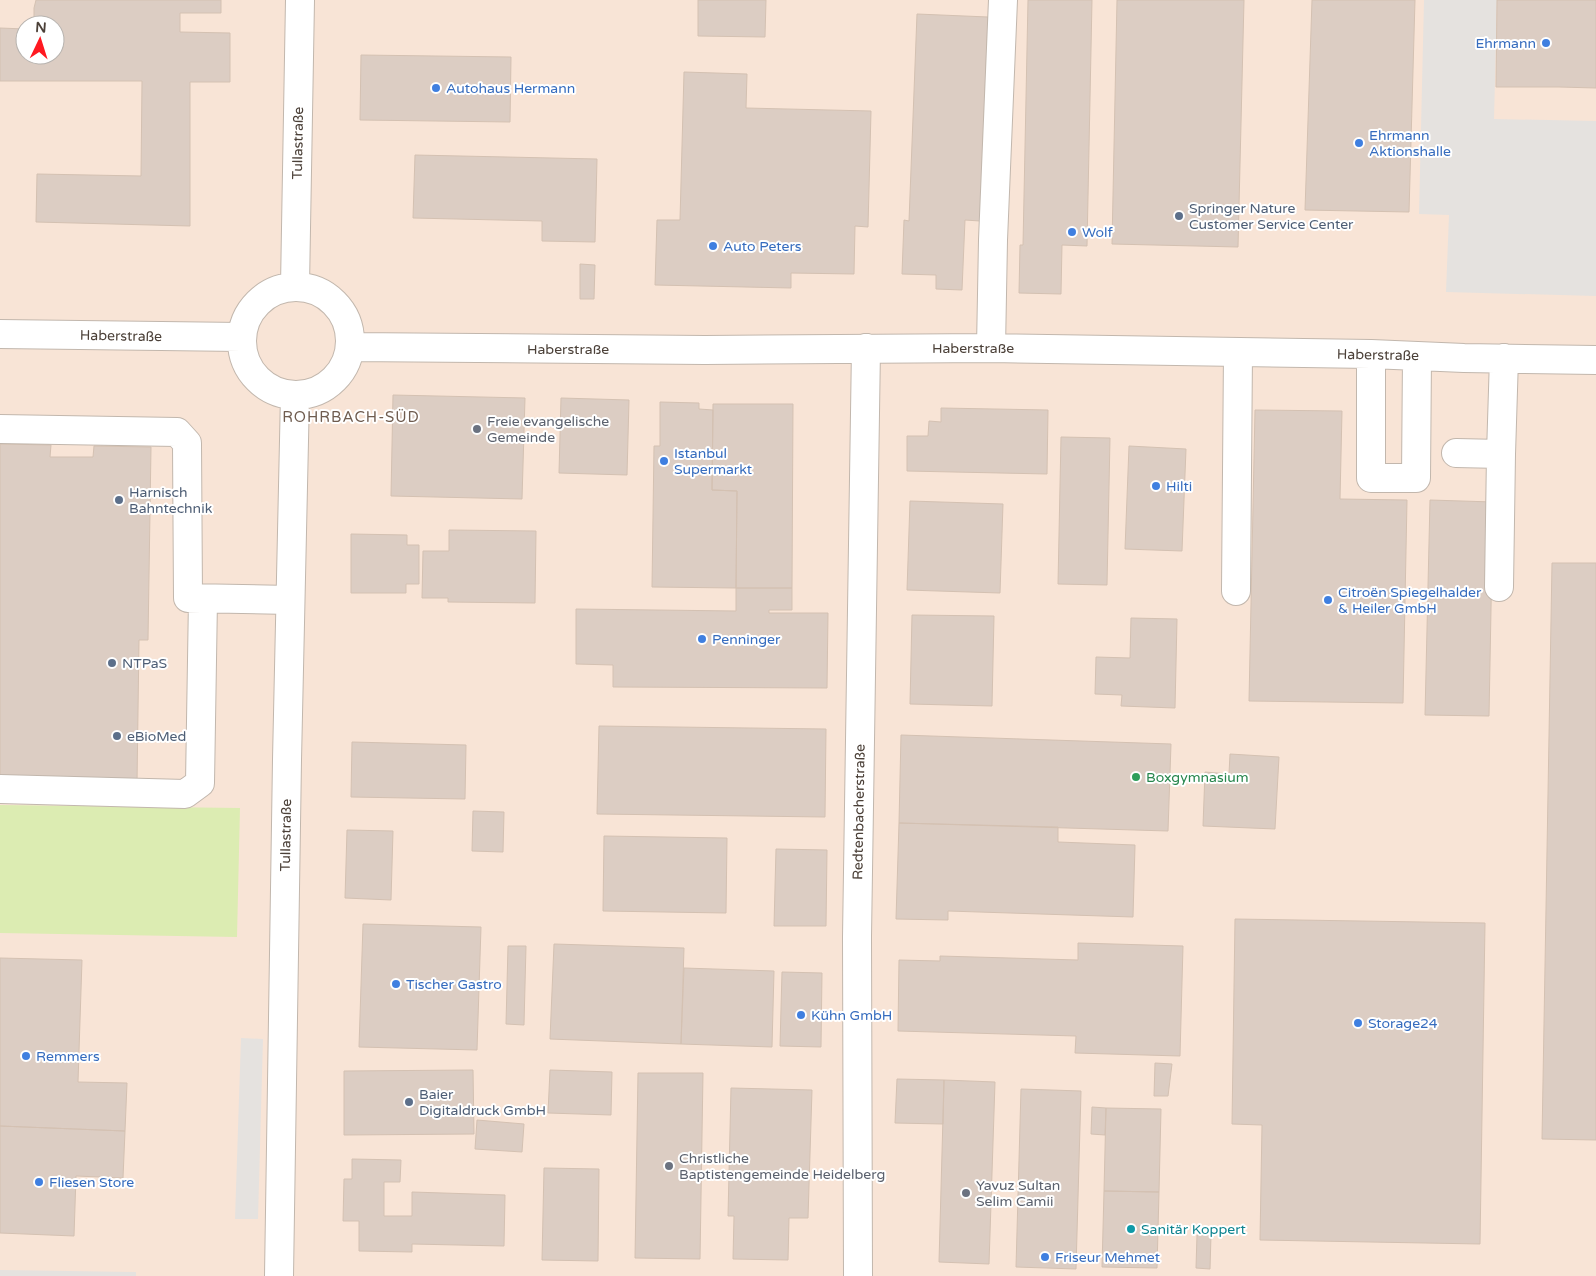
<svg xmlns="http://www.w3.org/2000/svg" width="1596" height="1276" viewBox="0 0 1596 1276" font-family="'Varela Round',sans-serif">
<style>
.commercial{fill:#f8e4d6;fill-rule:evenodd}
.green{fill:#dcecb2}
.parking{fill:#e5e2df}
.building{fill:#dccdc3;stroke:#d4c1b2}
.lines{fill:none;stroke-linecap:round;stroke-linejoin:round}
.minor-casing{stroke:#c2b7ad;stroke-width:30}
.minor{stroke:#fff;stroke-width:28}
.shop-dot{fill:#3f7fe0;stroke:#fff;stroke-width:2}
.service-dot{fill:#5c6f8a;stroke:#fff;stroke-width:2}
.worship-dot{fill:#6b7280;stroke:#fff;stroke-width:2}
.leisure-dot{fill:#2e9e5b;stroke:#fff;stroke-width:2}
.culture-dot{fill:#0f9aa8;stroke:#fff;stroke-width:2}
.labels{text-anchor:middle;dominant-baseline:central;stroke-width:4;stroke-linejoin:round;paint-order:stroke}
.shop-label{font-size:14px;fill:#366cbe;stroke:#fff;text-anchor:start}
.street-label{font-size:14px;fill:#4b4038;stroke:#fff}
.service-label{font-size:14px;fill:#4e5e75;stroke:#fff;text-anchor:start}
.worship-label{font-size:14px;fill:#5b616d;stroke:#fff;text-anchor:start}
.leisure-label{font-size:14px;fill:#27864d;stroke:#fff;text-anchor:start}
.culture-label{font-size:14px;fill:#0d838f;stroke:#fff;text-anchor:start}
.neighbourhood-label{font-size:15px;letter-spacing:1px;fill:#6f5c4f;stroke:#fff}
</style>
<rect width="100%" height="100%" fill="#f6f1eb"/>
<path class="commercial" d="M0,0H1596V1276H0ZM25,25H55V55H25Z"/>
<path class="green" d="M0,805L240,808L237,937L0,933Z"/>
<path class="parking" d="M1424,0H1497L1494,119L1596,121V296L1446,292L1449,215L1419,214Z
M241,1038L263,1039L258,1219H235Z
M0,1270L136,1272V1276H0Z"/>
<path class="building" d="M36,0H221V13H180V32L230,33V82H190V226L36,222L37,174L141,176L142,81H0V28L25,29V55H55V25H34V8Z
M698,0H766L765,37L698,36Z
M1028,0H1092L1087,246L1062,245L1061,294L1019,293L1020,245H1023Z
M1117,0H1244L1238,247L1112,244Z
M1312,0H1415L1409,212L1305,210Z
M1497,0H1596V88L1559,87H1496Z
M917,14L988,17L980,221L965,220L962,290L936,289V275L902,274L904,220L909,221Z
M361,55L511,57L510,122L360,120Z
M684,72L747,74L746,108L871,111L868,227L855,226L854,274L791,273V288L655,285L657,220H680Z
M415,155L597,159L595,242L542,241V221L413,218Z
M580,264L595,265L594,299H580Z
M393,395L525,398L522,499L391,496Z
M561,398L629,400L627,475L559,473Z
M660,402L699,403V409L713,410L712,490L737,491L736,588L652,587L654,446H660Z
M713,404H793L792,588H736L737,491L712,490Z
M941,408L1048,410L1047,474L907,471V436H928L929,421L941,422Z
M1255,410L1342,411L1340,499L1407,500L1403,703L1249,701Z
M1061,437L1110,438L1107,585L1058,584Z
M0,444L51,445L50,457H93L94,446L151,447L148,640H139L137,784L0,781Z
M1129,446L1186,449L1182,551L1125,549Z
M1430,500L1493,502L1489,716L1425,715Z
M910,501L1003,504L1000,593L907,590Z
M449,530L536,531L535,603L448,602V598H422L423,551H449Z
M351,534L407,535V545H419V584H406V593H351Z
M1552,563H1596V1140L1542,1139Z
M736,588H792V610H769V613H828L827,688L613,687V665L576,664V609L736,611Z
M912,615L994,616L992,706L910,704Z
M1131,618L1177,619L1175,708L1121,706L1122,695L1095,694L1096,657L1130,658Z
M599,726L826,729L825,817L597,814Z
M901,735L1171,744L1168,831L899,823Z
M352,742L466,745L465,799L351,797Z
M1230,754L1279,757L1275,829L1203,826L1205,772L1229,774Z
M473,811L504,812L503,852L472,851Z
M899,823L1058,827V842L1135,845L1133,917L948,911V920L896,919Z
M347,830L393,831L391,900L345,898Z
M604,836L727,838L726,913L603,911Z
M776,849L827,850L826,926H774Z
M1235,919L1485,923L1480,1244L1260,1240L1262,1125L1232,1124Z
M363,924L481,927L477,1050L359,1047Z
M1078,943L1183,946L1180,1056L1075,1053L1076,1036L898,1031L899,960L940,961V956L1078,960Z
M554,944L684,948L681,1044L550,1039Z
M508,946H526L524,1025L506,1024Z
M0,958L82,960L78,1082L127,1083L125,1131L0,1126Z
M684,968L774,971L772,1047L681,1044Z
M782,972L822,973L821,1047L780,1046Z
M1155,1063L1172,1064L1168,1096H1154Z
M473,1070L474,1134L344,1135V1071Z
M550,1070L612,1072L611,1115L548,1113Z
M638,1073H703L700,1259L635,1258Z
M897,1079L944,1080L943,1124L895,1123Z
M944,1080L995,1082L989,1264L939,1262Z
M731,1088L812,1090L808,1218H789L788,1260L733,1259L734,1216H728Z
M1021,1089L1081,1091L1076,1269L1016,1267Z
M1092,1107L1106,1108L1105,1135L1091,1134Z
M1106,1108L1161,1109L1159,1192L1104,1191Z
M477,1120L524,1124L522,1152L475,1149Z
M0,1126L125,1131L123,1178L76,1176L74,1236L0,1233Z
M352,1159L401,1160L400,1182H384V1216H412V1192L505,1195L504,1246L412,1244V1252L359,1251V1221H343L344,1179H352Z
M544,1168L599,1169L598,1261L542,1260Z
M1104,1191L1159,1192L1157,1268L1102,1267Z
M1197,1235H1211L1210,1269L1196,1268Z"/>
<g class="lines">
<defs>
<path id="minor" d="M295,286L300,0
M242 341a54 54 0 1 1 108 0a54 54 0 1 1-108 0Z
M0,334L241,337
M350,347L705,350L991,348L1371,354L1464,358L1596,360
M991,348L993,240L1003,0
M1371,354V478H1416L1417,356
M0,429L177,432L187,443L188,598L290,600
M1456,453L1501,454L1504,358
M1499,587L1501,454
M1236,591L1238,352
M0,789L185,794L200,783L203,599
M279,1276L287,760L295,395
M858,1276L857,937L866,348"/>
</defs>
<use href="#minor" class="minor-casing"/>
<use href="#minor" class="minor"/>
</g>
<g class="shop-dot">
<circle cx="1546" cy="43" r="5"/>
<circle cx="436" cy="88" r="5"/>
<circle cx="1359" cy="143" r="5"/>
<circle cx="1072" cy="232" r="5"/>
<circle cx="713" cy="246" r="5"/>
<circle cx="664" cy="461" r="5"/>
<circle cx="1156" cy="486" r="5"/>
<circle cx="1328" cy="600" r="5"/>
<circle cx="702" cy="639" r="5"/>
<circle cx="396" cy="984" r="5"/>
<circle cx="801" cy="1015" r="5"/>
<circle cx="1358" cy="1023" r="5"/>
<circle cx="26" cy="1056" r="5"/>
<circle cx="39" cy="1182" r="5"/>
<circle cx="1045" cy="1257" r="5"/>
</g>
<g class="service-dot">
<circle cx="1179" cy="216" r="5"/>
<circle cx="119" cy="500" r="5"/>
<circle cx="112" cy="663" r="5"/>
<circle cx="117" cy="736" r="5"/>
<circle cx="409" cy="1102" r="5"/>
</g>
<g class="worship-dot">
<circle cx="477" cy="429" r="5"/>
<circle cx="669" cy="1166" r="5"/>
<circle cx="966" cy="1193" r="5"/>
</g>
<circle class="leisure-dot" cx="1136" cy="777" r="5"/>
<circle class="culture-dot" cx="1131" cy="1229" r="5"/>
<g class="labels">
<g class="shop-label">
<text x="1536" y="43" text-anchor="end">Ehrmann</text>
<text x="446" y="88">Autohaus Hermann</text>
<text x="1369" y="135">Ehrmann<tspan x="1369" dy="16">Aktionshalle</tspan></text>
<text x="1082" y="232">Wolf</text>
<text x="723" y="246">Auto Peters</text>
<text x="674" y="453">Istanbul<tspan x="674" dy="16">Supermarkt</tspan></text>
<text x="1166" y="486">Hilti</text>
<text x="1338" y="592">Citroën Spiegelhalder<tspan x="1338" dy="16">&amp; Heiler GmbH</tspan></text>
<text x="712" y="639">Penninger</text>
<text x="406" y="984">Tischer Gastro</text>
<text x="811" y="1015">Kühn GmbH</text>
<text x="1368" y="1023">Storage24</text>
<text x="36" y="1056">Remmers</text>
<text x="49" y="1182">Fliesen Store</text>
<text x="1055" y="1257">Friseur Mehmet</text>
</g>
<g class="street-label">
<text transform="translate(298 143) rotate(-89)">Tullastraße</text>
<text transform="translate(121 336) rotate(1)">Haberstraße</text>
<text x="973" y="348">Haberstraße</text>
<text x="568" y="349">Haberstraße</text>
<text transform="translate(1378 355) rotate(1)">Haberstraße</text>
<text transform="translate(859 812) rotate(-89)">Redtenbacherstraße</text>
<text transform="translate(286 835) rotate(-89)">Tullastraße</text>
</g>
<g class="service-label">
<text x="1189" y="208">Springer Nature<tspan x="1189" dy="16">Customer Service Center</tspan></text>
<text x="129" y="492">Harnisch<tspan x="129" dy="16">Bahntechnik</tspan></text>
<text x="122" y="663">NTPaS</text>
<text x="127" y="736">eBioMed</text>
<text x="419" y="1094">Baier<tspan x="419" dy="16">Digitaldruck GmbH</tspan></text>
</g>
<g class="worship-label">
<text x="487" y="421">Freie evangelische<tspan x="487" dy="16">Gemeinde</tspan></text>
<text x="679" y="1158">Christliche<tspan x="679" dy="16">Baptistengemeinde Heidelberg</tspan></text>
<text x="976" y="1185">Yavuz Sultan<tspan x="976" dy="16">Selim Camii</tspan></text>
</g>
<g class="leisure-label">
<text x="1146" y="777">Boxgymnasium</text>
</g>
<g class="culture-label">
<text x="1141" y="1229">Sanitär Koppert</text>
</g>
<g class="neighbourhood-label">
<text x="351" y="417">ROHRBACH-SÜD</text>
</g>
</g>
<g transform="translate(40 40) rotate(4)"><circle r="24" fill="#ffffff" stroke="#b7b3af"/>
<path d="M0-4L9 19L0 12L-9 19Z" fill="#ff1920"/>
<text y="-8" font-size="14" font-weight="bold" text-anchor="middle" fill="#4b4038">N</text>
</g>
</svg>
